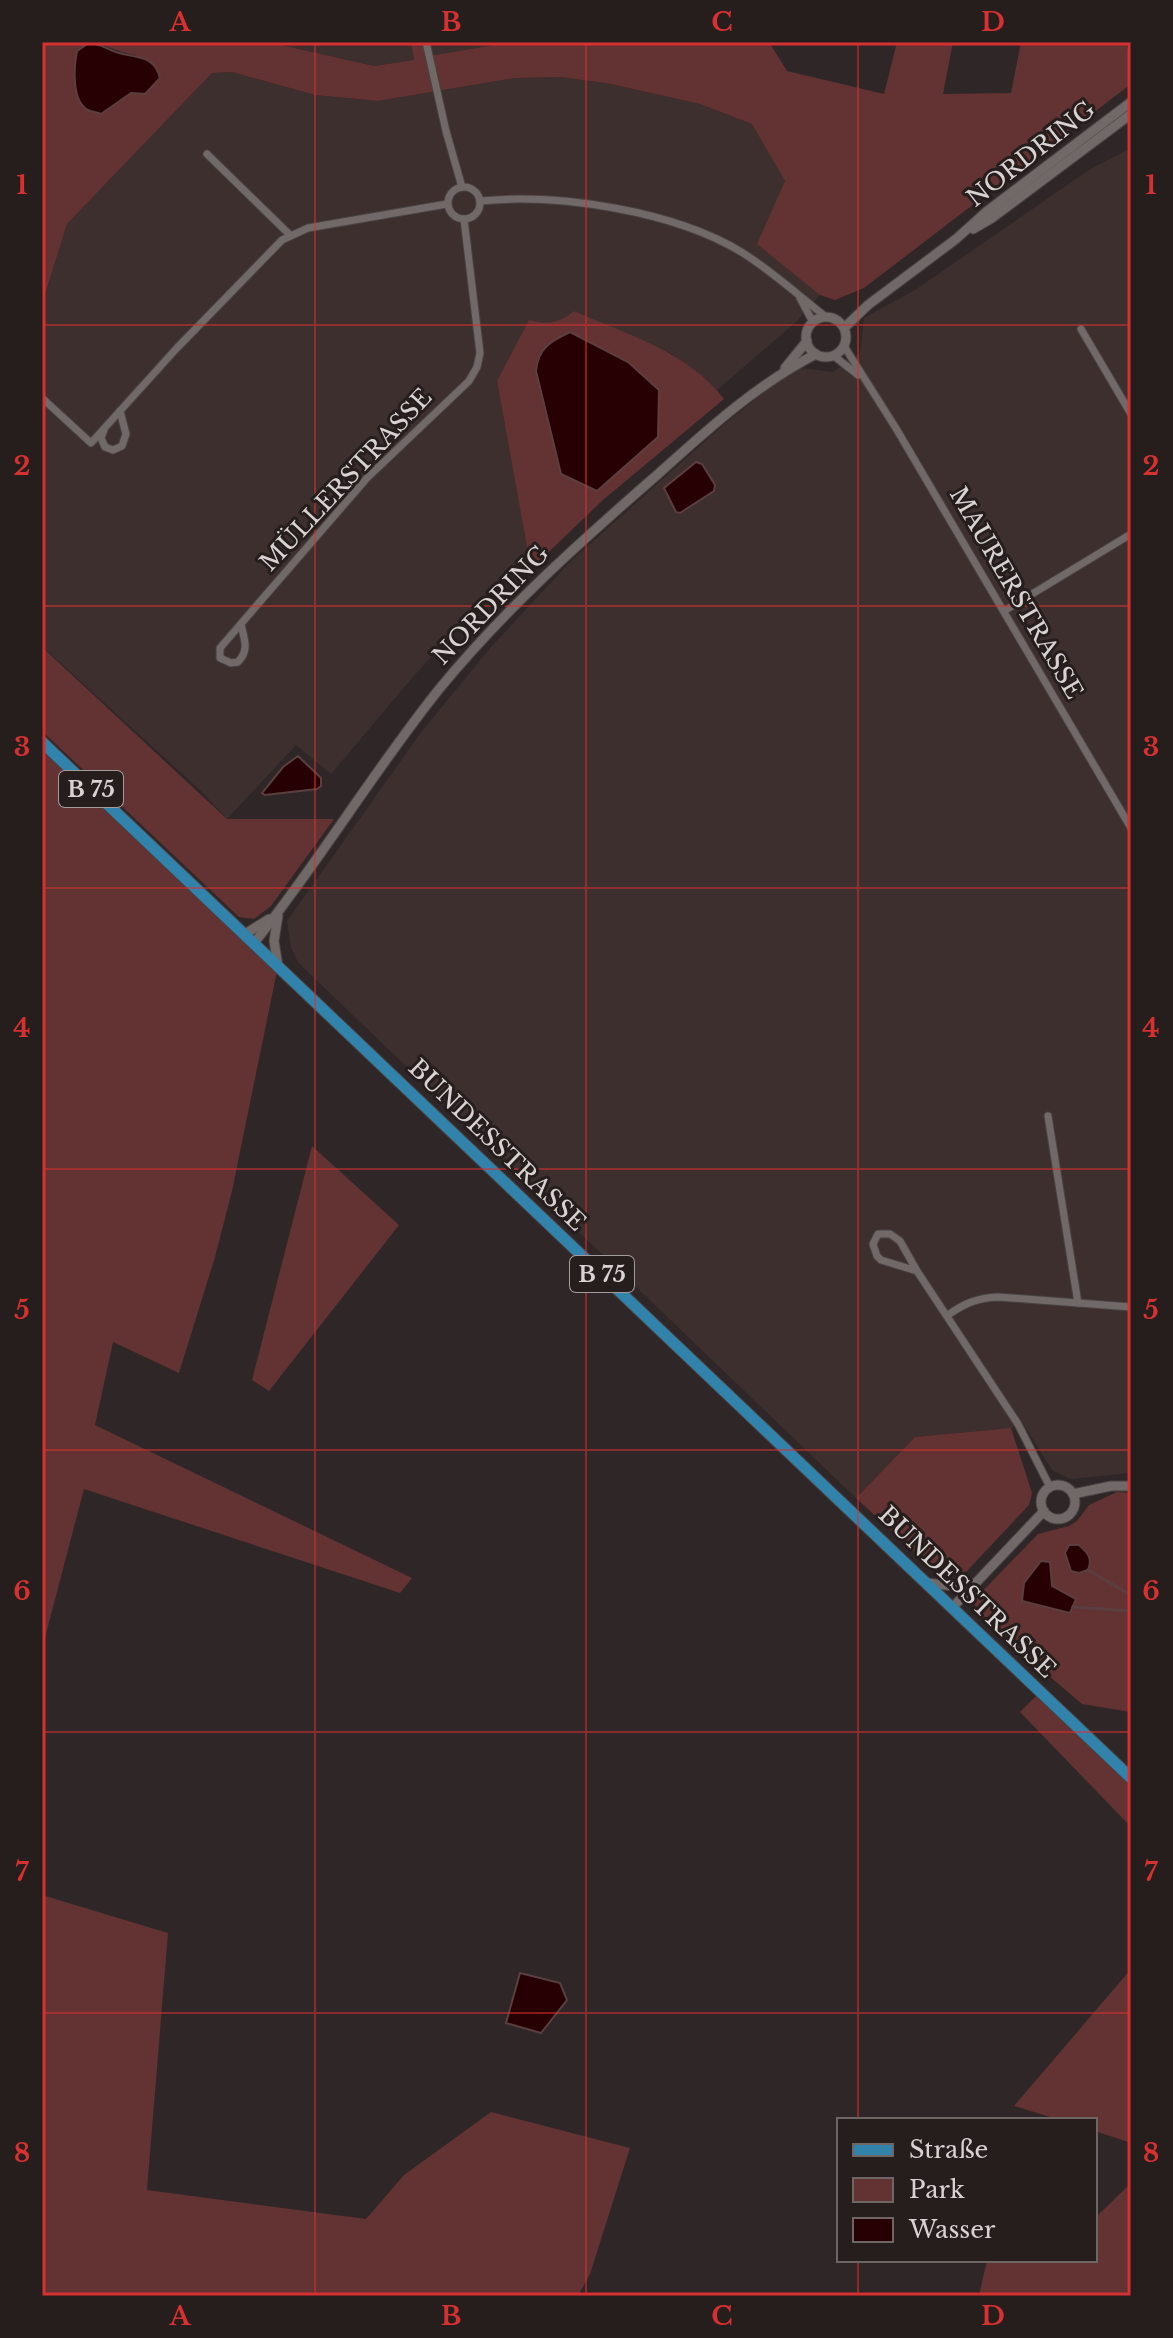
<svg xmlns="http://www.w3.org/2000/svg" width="1173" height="2338" font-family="'Libre Baskerville',serif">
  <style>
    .built { fill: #3d2f2e }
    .green { fill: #633232; fill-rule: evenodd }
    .water { fill: #260002; stroke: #5b3f40; stroke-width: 2 }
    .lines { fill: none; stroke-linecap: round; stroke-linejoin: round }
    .stream { stroke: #5b3f40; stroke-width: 3 }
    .minor-casing { stroke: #494342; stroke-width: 9 }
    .tertiary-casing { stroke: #494342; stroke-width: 11 }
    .primary-casing { stroke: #494342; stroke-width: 13 }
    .minor { stroke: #716868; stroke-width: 7 }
    .tertiary { stroke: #716868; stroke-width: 9 }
    .primary { stroke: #3283ab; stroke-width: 11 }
    .grid { fill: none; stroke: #d63130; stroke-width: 2; stroke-opacity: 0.55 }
    .labels { text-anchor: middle; stroke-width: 6; stroke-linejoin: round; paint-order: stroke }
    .shield { fill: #251e1d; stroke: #a29d9c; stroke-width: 2 }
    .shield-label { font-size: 22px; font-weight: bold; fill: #d8d3d2 }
    .street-label { font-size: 24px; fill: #d8d3d2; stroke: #251e1d }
    .neatline { fill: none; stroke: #d63130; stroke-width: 3 }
    .grid-label { font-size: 26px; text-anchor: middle; font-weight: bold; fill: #d63130 }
  </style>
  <rect width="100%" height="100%" fill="#2f2727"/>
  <g class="built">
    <path d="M268 42H411L414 60 374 66Z"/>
    <path d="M426 42H511L429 56Z"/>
    <path d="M232 72 315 95 378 101 515 78 562 77 611 84 700 104 752 124 786 181 808 283 820 295 796 322 717 390 672 354 574 311 561 321 544 324 497 381 528 551 412 678 331 774 296 745 227 819 201 791 42 646V304L67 224 212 73Z"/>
    <path d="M1127 150 1131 159V1473L1070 1479 1052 1470 1022 1422 1011 1428 915 1437 856 1498 310 974 298 962 291 948 287 921 422 731 492 646 571 561 721 427 779 380 801 368 833 372 860 353 864 318 915 290 1089 170Z"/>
  </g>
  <g class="green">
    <path d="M42 42H268L374 66 414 60 411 42H426L429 56 511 42H769L787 71 884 94 897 42H953L943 94 1011 93 1021 42H1125L1131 58V84L864 288 835 300 820 295 757 244 785 181 752 124 700 104 611 84 562 77 515 78 378 101 315 95 232 72 212 73 67 224 42 304ZM89 43C106 44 119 53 136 55L131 93 101 114C97 112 92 112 88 110 73 102 74 65 77 51Z"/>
    <path d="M574 311C626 334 689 352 724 399L603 500 531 569 497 381 529 320C548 325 559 323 574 311ZM571 332 628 362 658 437 596 491 561 474 536 371Z"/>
    <path d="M42 647 227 819H334L271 906 254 919 239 917 42 731Z"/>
    <path d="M42 742 278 966 232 1191 215 1257 179 1373 113 1342 95 1425 412 1578 400 1593 84 1489 42 1649Z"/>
    <path d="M312 1146 399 1225 269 1391 252 1380Z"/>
    <path d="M1011 1428 1032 1493 1029 1505 967 1571 956 1575 931 1567 856 1498 915 1437Z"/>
    <path d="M1117 1492 1131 1493V1712L1082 1704 980 1617 973 1601 1038 1534 1069 1526 1077 1521 1089 1505Z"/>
    <path d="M1040 1692 1131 1778V1827L1020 1712Z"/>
    <path d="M42 1895 168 1933 147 2190 366 2219 404 2175 491 2112 630 2148 590 2274 578 2296H42Z"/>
    <path d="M1131 1969V2143L1095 2131V2120H1060L1014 2106Z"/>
    <path d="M1131 2183V2296H979L987 2260H1095V2218Z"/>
  </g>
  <g class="water">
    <path d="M89 43C102 44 108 50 119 53 137 58 154 55 160 78L145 94 131 93 101 114C97 112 92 112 88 110 71 101 74 66 77 51Z"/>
    <path d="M570 332 628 362 659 390 658 437 597 491 561 474 536 371C538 348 551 341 570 332Z"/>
    <path d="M696 462 702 464 715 485 714 491 680 513 676 512 664 488Z"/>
    <path d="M298 756 321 778V786L317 789 265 795 262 793 283 767Z"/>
    <path d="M1069 1545H1079C1088 1553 1093 1558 1088 1570L1079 1573 1071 1571 1065 1553Z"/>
    <path d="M1041 1561 1050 1562 1052 1586 1076 1599 1070 1613 1022 1601 1024 1583Z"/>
    <path d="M520 1973 560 1983 567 2000 541 2033 506 2023Z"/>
  </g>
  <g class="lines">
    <g class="stream">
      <path d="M1088 1570 1131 1595"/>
      <path d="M1073 1607 1131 1611"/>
    </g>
    <g class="minor-casing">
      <g id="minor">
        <path d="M426 42 446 131 462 187"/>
        <path d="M207 154 290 235"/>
        <circle cx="464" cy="203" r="16"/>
        <path d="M480 201C559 193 675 211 743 253 773 272 798 295 826 317"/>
        <path d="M800 298 813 322"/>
        <path d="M1081 329 1131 414"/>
        <path d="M844 346 897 430 1131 828"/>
        <path d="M834 356 858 375"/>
        <path d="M42 398 91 443 176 349 282 240 308 228 447 204"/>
        <path d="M104 430 101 438 105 447 113 450 122 446 126 434 120 411"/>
        <path d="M1004 611 1131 534"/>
        <path d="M241 624C244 640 250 649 238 662L231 663 220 658V648L367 478 469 381 477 367 480 353 464 219"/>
        <path d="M1048 1116 1078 1303"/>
        <path d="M917 1271 881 1260 877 1256 873 1244 878 1234H890L900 1241 917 1271 1018 1424 1050 1487"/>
        <path d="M948 1315C965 1303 977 1298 998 1297L1131 1307"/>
      </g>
    </g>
    <g class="tertiary-casing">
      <g id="tertiary">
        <path d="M973 229 992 218 1131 114"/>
        <circle cx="826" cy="337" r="20"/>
        <path d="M844 328 868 305 956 239 986 212 1131 102"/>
        <path d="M785 368 807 341"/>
        <path d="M245 934 269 919"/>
        <path d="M254 943C320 861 374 770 440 688 505 609 580 542 657 475 707 430 756 385 816 354"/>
        <path d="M278 966 274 941 278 916"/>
        <circle cx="1058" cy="1502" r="17"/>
        <path d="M1073 1494 1111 1486H1131"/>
        <path d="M928 1583 953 1586 976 1583"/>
        <path d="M952 1608 1044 1511"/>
      </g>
    </g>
    <g class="primary-casing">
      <path id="primary" d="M42 742 1131 1778"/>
    </g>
    <use href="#minor" class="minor"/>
    <use href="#tertiary" class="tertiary"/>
    <use href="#primary" class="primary"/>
  </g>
  <path class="grid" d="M315 42V2296M586 42V2296M858 42V2120M42 325H1131M42 606H1131M42 888H1131M42 1169H1131M42 1450H1131M42 1732H1131M42 2013H1131M858 2260V2296"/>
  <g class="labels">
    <g class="shield">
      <rect x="59" y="771" width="64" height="36" rx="6"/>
      <rect x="570" y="1256" width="64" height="36" rx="6"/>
    </g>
    <g class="shield-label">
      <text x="91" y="797">B 75</text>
      <text x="602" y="1282">B 75</text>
    </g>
    <g class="street-label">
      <text transform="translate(1031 154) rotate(-38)" y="8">NORDRING</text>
      <text transform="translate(346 480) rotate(-47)" y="8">MÜLLERSTRASSE</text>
      <text transform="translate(1016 593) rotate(60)" y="8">MAURERSTRASSE</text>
      <text transform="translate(491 605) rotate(-46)" y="8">NORDRING</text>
      <text transform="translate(497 1145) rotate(44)" y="8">BUNDESSTRASSE</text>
      <text transform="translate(967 1592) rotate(44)" y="8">BUNDESSTRASSE</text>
    </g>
  </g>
  <rect width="1173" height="2338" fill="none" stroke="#251e1d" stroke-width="88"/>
  <rect x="837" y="2118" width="260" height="144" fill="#251e1d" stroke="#6d6665" stroke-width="2"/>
  <rect x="853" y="2144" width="40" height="12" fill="#3283ab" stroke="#6d6665" stroke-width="2"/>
  <text x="909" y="2158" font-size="24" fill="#d8d3d2">Straße</text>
  <rect x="853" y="2178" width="40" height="24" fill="#633232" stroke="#6d6665" stroke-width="2"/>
  <text x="909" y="2198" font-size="24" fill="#d8d3d2">Park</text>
  <rect x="853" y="2218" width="40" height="24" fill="#260002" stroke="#6d6665" stroke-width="2"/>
  <text x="909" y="2238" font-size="24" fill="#d8d3d2">Wasser</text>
  <rect x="44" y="44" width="1085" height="2250" class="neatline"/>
  <g class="grid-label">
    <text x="180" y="31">A</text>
    <text x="451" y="31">B</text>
    <text x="722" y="31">C</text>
    <text x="993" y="31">D</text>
    <text x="22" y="194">1</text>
    <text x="1151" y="194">1</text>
    <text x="22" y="475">2</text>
    <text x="1151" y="475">2</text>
    <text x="22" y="756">3</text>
    <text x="1151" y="756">3</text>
    <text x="22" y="1037">4</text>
    <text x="1151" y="1037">4</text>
    <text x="22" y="1319">5</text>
    <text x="1151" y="1319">5</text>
    <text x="22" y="1600">6</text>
    <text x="1151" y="1600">6</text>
    <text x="22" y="1881">7</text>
    <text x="1151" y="1881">7</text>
    <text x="22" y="2162">8</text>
    <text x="1151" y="2162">8</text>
    <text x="180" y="2325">A</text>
    <text x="451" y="2325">B</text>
    <text x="722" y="2325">C</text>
    <text x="993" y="2325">D</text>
  </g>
</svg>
